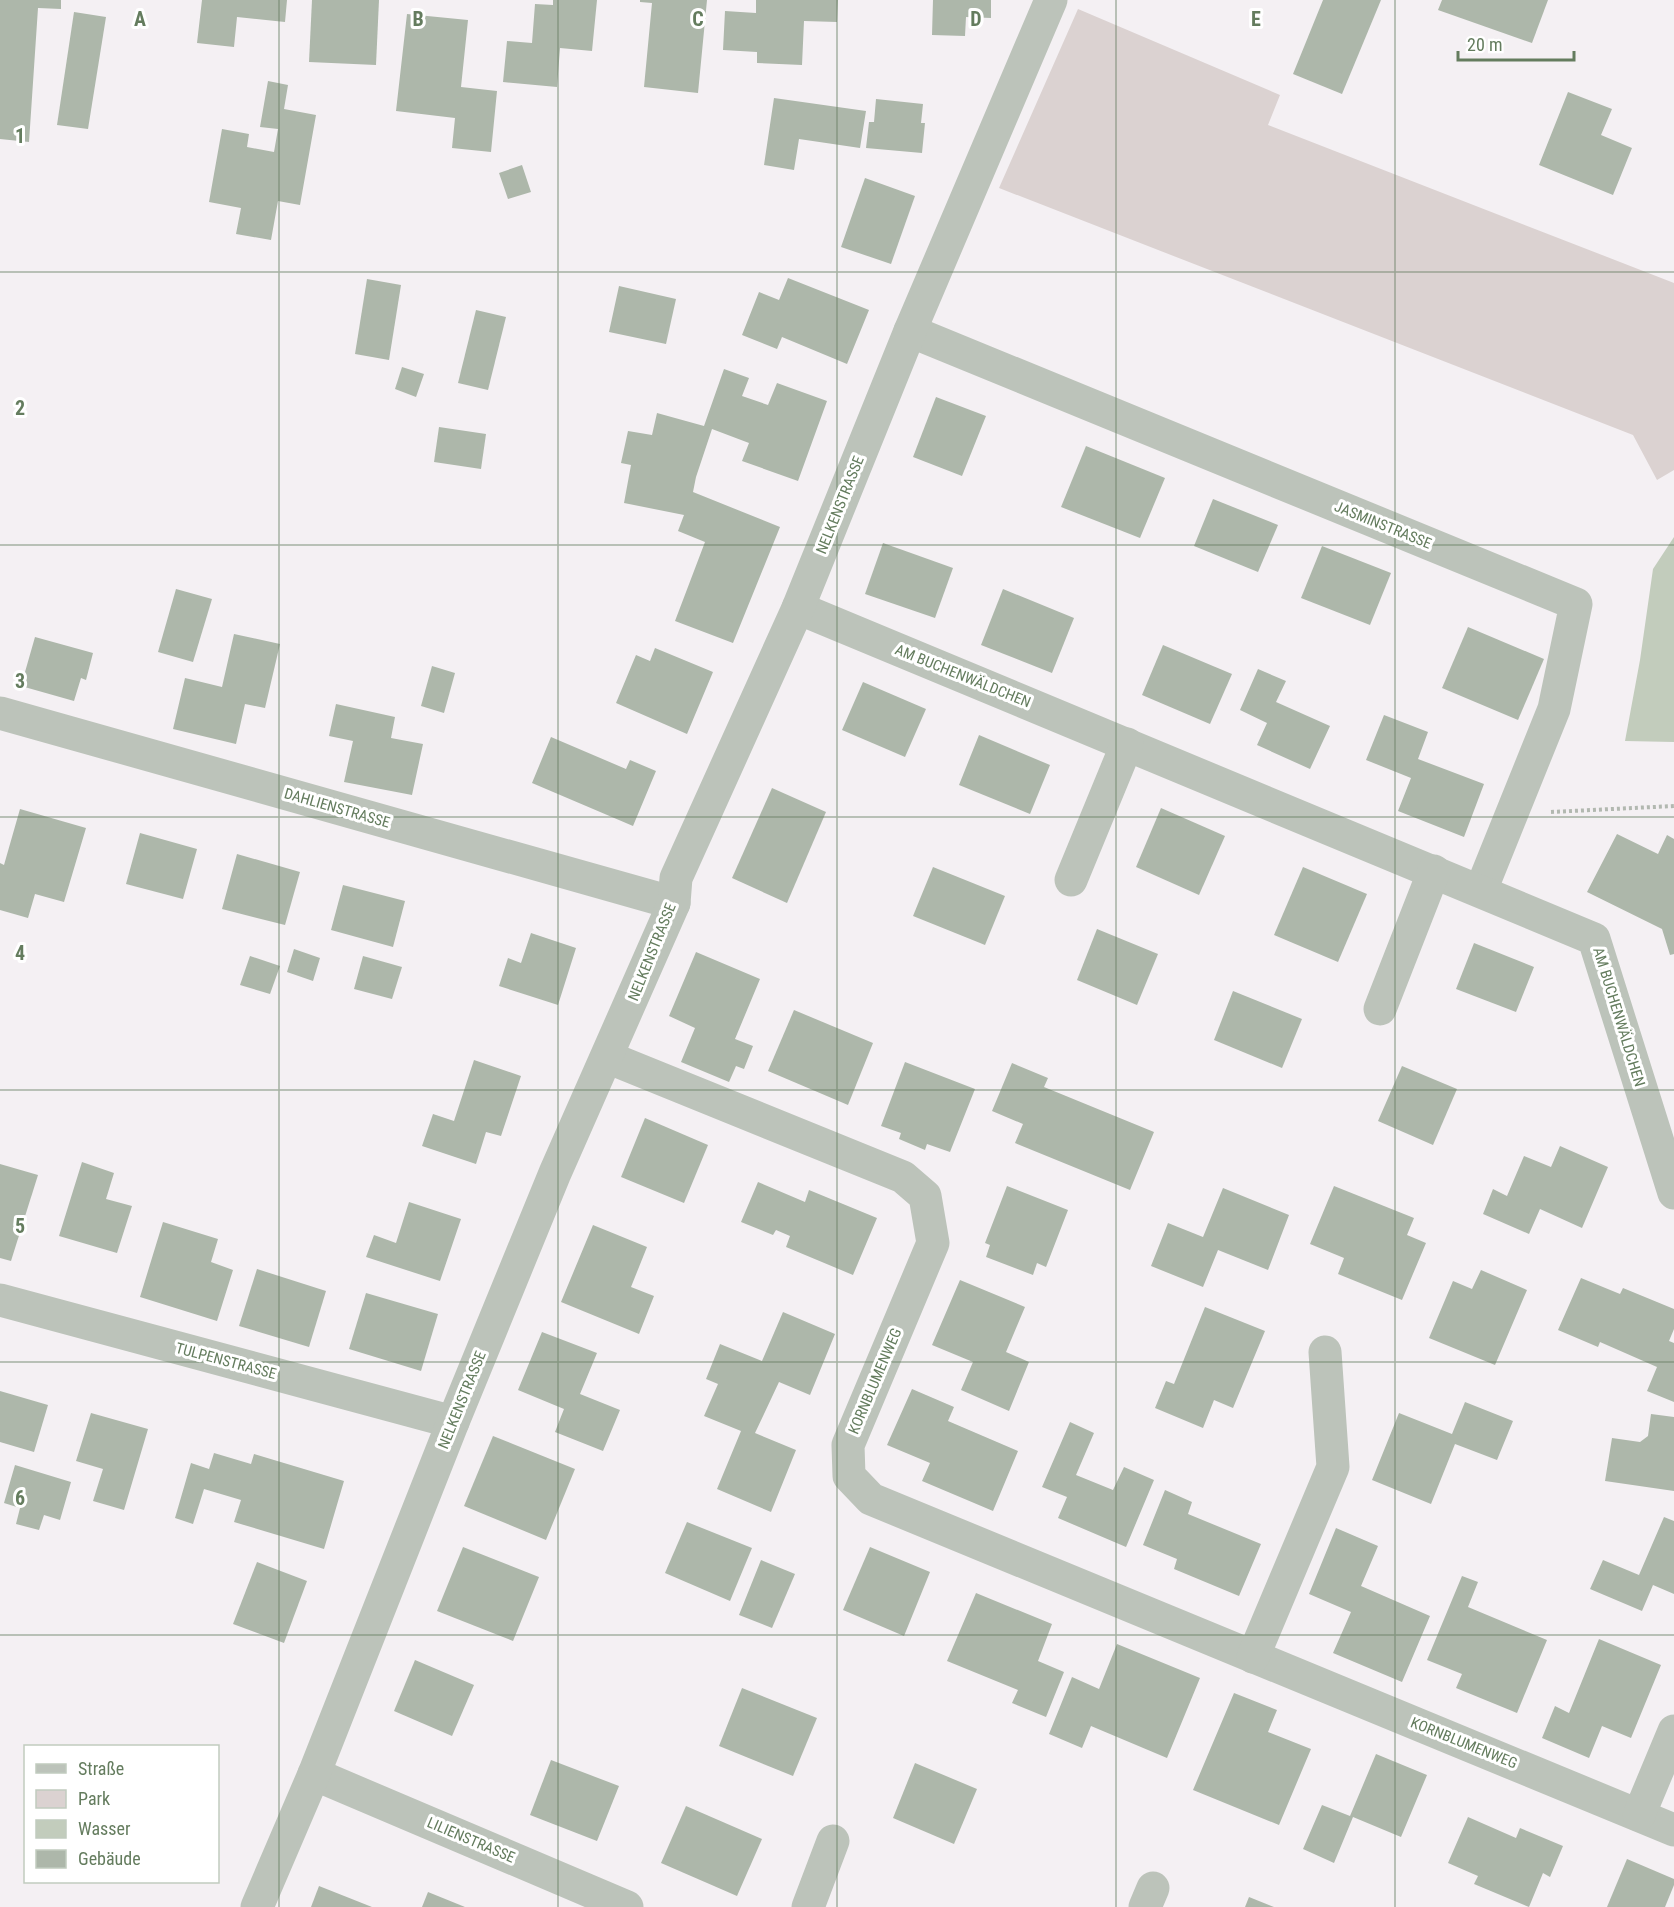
<svg xmlns="http://www.w3.org/2000/svg" width="1674" height="1907" font-family="'Roboto Condensed',sans-serif">
  <style>
    .green { fill: #dbd2d1 }
    .water { fill: #c2ccbc }
    .building { fill: #adb7aa }
    .lines { fill: none; stroke-linecap: round; stroke-linejoin: round }
    .path { stroke: #b2b8b0; stroke-width: 4; stroke-dasharray: 3 3; stroke-linecap: butt }
    .street { stroke: #bcc3ba; stroke-width: 33 }
    .grid { fill: none; stroke: #647c5e; stroke-width: 1.5; stroke-opacity: 0.55 }
    .labels { text-anchor: middle; stroke-width: 6; stroke-linejoin: round; paint-order: stroke }
    .street-label { font-size: 15px; fill: #647c5e; stroke: #fff }
    .grid-label { font-size: 20px; text-anchor: middle; font-weight: bold; fill: #647c5e; stroke: #fff; stroke-width: 6; stroke-linejoin: round; paint-order: stroke }
  </style>
  <rect width="100%" height="100%" fill="#f4f0f3"/>
  <path class="green" d="M1078 9 1280 95 1268 125 1674 283V470L1657 480 1633 435 999 188Z"/>
  <path class="water" d="M1674 537V742L1625 741 1640 660 1653 569Z"/>
  <g class="building">
    <path d="M0 0H61V9L38 8 29 142 0 139Z"/>
    <path d="M202 0H287L285 22 237 17 234 47 197 43Z"/>
    <path d="M312 0H379L376 65 309 62Z"/>
    <path d="M553 0H597L592 51 560 48 557 87 503 82 507 41 532 43 535 4 553 5Z"/>
    <path d="M640 0H707L698 93 644 87 652 3 640 2Z"/>
    <path d="M756 0H838L837 22 804 21 802 65 757 63V52L723 50 725 11 756 13Z"/>
    <path d="M933 0H991V18L966 17 965 36 932 35Z"/>
    <path d="M1323 0H1381L1342 94 1293 74Z"/>
    <path d="M1442 0H1548L1532 43 1438 10Z"/>
    <path d="M74 12 106 17 88 129 57 125Z"/>
    <path d="M407 14 468 20 461 87 497 91 491 152 452 148 455 118 396 111Z"/>
    <path d="M268 81 288 85 284 109 316 115 300 205 278 201 271 240 236 234 241 208 209 202 222 129 249 134 247 147 274 152 278 129 260 127Z"/>
    <path d="M1568 92 1612 109 1601 135 1632 148 1613 195 1539 165Z"/>
    <path d="M774 98 866 111 860 148 799 139 794 170 764 165Z"/>
    <path d="M876 99 923 104 921 123H925L922 153 866 148 869 122H874Z"/>
    <path d="M522 165 531 192 508 199 499 173Z"/>
    <path d="M865 178 915 196 891 264 841 247Z"/>
    <path d="M788 278 869 310 847 364 782 337 777 349 742 335 759 292 779 300Z"/>
    <path d="M367 279 401 285 389 360 355 354Z"/>
    <path d="M619 286 676 299 666 344 609 332Z"/>
    <path d="M476 310 506 317 488 390 458 383Z"/>
    <path d="M402 367 424 374 416 397 395 389Z"/>
    <path d="M724 369 749 378 742 396 768 405 777 383 827 401 798 481 742 461 749 443 712 429 696 477 693 492 780 527 733 643 675 621 705 542 678 531 684 515 624 503 631 465 621 463 628 431 652 435 657 413 704 426Z"/>
    <path d="M936 397 986 416 962 476 913 457Z"/>
    <path d="M439 427 486 434 481 469 434 462Z"/>
    <path d="M1086 446 1165 478 1140 538 1061 507Z"/>
    <path d="M1213 499 1278 525 1258 572 1194 546Z"/>
    <path d="M883 543 953 568 935 618 865 594Z"/>
    <path d="M1322 546 1391 573 1370 625 1301 598Z"/>
    <path d="M176 589 212 599 193 662 158 652Z"/>
    <path d="M1003 589 1074 618 1052 673 981 645Z"/>
    <path d="M1468 627 1544 659 1518 720 1442 688Z"/>
    <path d="M234 634 280 644 265 708 245 704 236 744 173 729 185 678 222 687Z"/>
    <path d="M35 637 93 653 86 680 81 678 74 701 21 686Z"/>
    <path d="M1163 645 1232 674 1210 724 1142 695Z"/>
    <path d="M655 648 713 672 687 734 616 703 636 655 650 661Z"/>
    <path d="M432 666 455 673 444 713 421 706Z"/>
    <path d="M1258 669 1286 681 1276 702 1330 726 1310 769 1257 745 1267 723 1240 710Z"/>
    <path d="M863 682 926 709 905 757 842 730Z"/>
    <path d="M336 704 395 717 391 738 423 744 412 795 344 782 353 741 329 736Z"/>
    <path d="M1384 715 1428 732 1418 759 1484 784 1464 837 1398 811 1411 778 1366 760Z"/>
    <path d="M979 735 1050 765 1030 814 959 785Z"/>
    <path d="M551 737 626 769 630 760 656 771 633 826 532 783Z"/>
    <path d="M772 788 826 812 787 903 732 878Z"/>
    <path d="M1161 808 1225 836 1199 895 1136 867Z"/>
    <path d="M20 809 86 828 64 902 35 894 28 918 0 910V863L4 865Z"/>
    <path d="M140 833 197 849 183 899 126 884Z"/>
    <path d="M1617 834 1658 854 1667 835 1674 839V954L1670 955 1662 929 1587 892Z"/>
    <path d="M237 854 300 872 285 925 222 909Z"/>
    <path d="M933 867 1005 896 985 945 913 916Z"/>
    <path d="M1303 867 1367 894 1338 962 1274 935Z"/>
    <path d="M343 885 405 901 393 947 331 930Z"/>
    <path d="M1097 929 1158 954 1137 1005 1077 980Z"/>
    <path d="M531 933 576 948 558 1005 499 986 508 958 521 963Z"/>
    <path d="M1474 943 1534 967 1516 1012 1456 989Z"/>
    <path d="M294 949 320 958 313 981 287 972Z"/>
    <path d="M696 952 760 979 735 1039 753 1046 744 1069 736 1066 729 1082 681 1062 695 1028 669 1016Z"/>
    <path d="M250 956 280 966 270 994 240 985Z"/>
    <path d="M363 956 402 967 392 999 354 989Z"/>
    <path d="M1233 991 1302 1019 1282 1068 1214 1040Z"/>
    <path d="M794 1010 873 1043 848 1105 768 1071Z"/>
    <path d="M474 1060 521 1076 501 1136 486 1132 476 1164 422 1146 433 1114 454 1121Z"/>
    <path d="M905 1062 975 1089 950 1152 927 1144 925 1150 899 1139 901 1133 881 1126Z"/>
    <path d="M1012 1063 1048 1078 1044 1087 1154 1132 1130 1190 1015 1143 1023 1124 992 1111Z"/>
    <path d="M1402 1066 1457 1089 1433 1145 1378 1121Z"/>
    <path d="M645 1118 708 1145 684 1203 621 1177Z"/>
    <path d="M1560 1146 1608 1167 1582 1228 1540 1209 1529 1234 1483 1214 1493 1189 1507 1196 1524 1156 1551 1167Z"/>
    <path d="M82 1162 114 1173 106 1199 132 1206 117 1253 59 1236Z"/>
    <path d="M0 1164 38 1175 11 1261 0 1258Z"/>
    <path d="M758 1182 805 1202 809 1190 877 1218 853 1275 786 1247 790 1236 776 1230 773 1235 741 1222Z"/>
    <path d="M1007 1186 1068 1210 1046 1267 1037 1263 1033 1275 986 1257 990 1245 985 1243Z"/>
    <path d="M1334 1186 1414 1218 1407 1235 1426 1243 1402 1300 1338 1274 1344 1258 1310 1244Z"/>
    <path d="M1223 1188 1289 1215 1268 1270 1218 1250 1203 1287 1151 1266 1168 1223 1203 1237Z"/>
    <path d="M409 1202 461 1219 440 1281 366 1257 374 1235 396 1243Z"/>
    <path d="M163 1222 218 1239 211 1262 233 1270 217 1321 140 1297Z"/>
    <path d="M593 1225 647 1247 631 1287 654 1296 639 1334 561 1302Z"/>
    <path d="M257 1269 326 1291 309 1347 239 1326Z"/>
    <path d="M1481 1270 1527 1290 1495 1365 1429 1338 1453 1281 1472 1289Z"/>
    <path d="M1581 1278 1620 1294 1623 1288 1674 1309V1329L1669 1341 1674 1343V1402L1647 1391 1657 1367 1600 1342 1598 1347 1558 1330Z"/>
    <path d="M960 1280 1025 1307 1006 1352 1029 1362 1009 1411 961 1390 973 1362 932 1345Z"/>
    <path d="M366 1293 438 1314 421 1371 349 1349Z"/>
    <path d="M1205 1307 1265 1331 1233 1408 1214 1400 1203 1428 1155 1408 1166 1381 1174 1384Z"/>
    <path d="M783 1312 835 1334 810 1395 779 1382 755 1433 796 1450 771 1512 717 1489 741 1431 704 1416 718 1384 706 1379 720 1344 762 1361Z"/>
    <path d="M542 1332 597 1353 580 1394 620 1410 603 1451 555 1432 564 1409 518 1390Z"/>
    <path d="M912 1389 954 1407 948 1421 1018 1451 993 1511 922 1481 930 1463 887 1445Z"/>
    <path d="M0 1391 48 1405 34 1452 0 1442Z"/>
    <path d="M1465 1402 1513 1421 1497 1460 1455 1444 1431 1504 1372 1480 1399 1413 1452 1434Z"/>
    <path d="M91 1413 148 1429 124 1510 93 1501 103 1469 76 1461Z"/>
    <path d="M1651 1414 1674 1417V1491L1605 1481 1612 1438 1640 1442 1648 1436Z"/>
    <path d="M1070 1422 1094 1433 1076 1475 1113 1490 1124 1467 1154 1480 1126 1547 1058 1518 1067 1497 1042 1487Z"/>
    <path d="M493 1436 575 1469 546 1540 464 1506Z"/>
    <path d="M214 1453 251 1464 254 1454 344 1481 324 1549 234 1522 241 1500 204 1489 193 1524 175 1518 191 1463 209 1469Z"/>
    <path d="M15 1465 71 1482 60 1520 44 1515 39 1530 16 1524 20 1508 4 1503Z"/>
    <path d="M1165 1490 1192 1502 1188 1514 1261 1544 1239 1596 1174 1569 1177 1559 1143 1545Z"/>
    <path d="M1664 1517 1674 1521V1594L1653 1585 1642 1611 1590 1589 1603 1560 1639 1575Z"/>
    <path d="M687 1522 752 1548 730 1601 665 1573Z"/>
    <path d="M1336 1528 1378 1546 1361 1586 1430 1616 1402 1682 1333 1653 1351 1612 1309 1594Z"/>
    <path d="M463 1547 539 1577 513 1641 437 1611Z"/>
    <path d="M870 1547 930 1572 904 1636 843 1610Z"/>
    <path d="M761 1560 795 1574 772 1628 739 1615Z"/>
    <path d="M257 1562 307 1581 284 1643 233 1624Z"/>
    <path d="M1462 1576 1478 1582 1468 1607 1547 1640 1517 1713 1456 1688 1462 1674 1427 1660Z"/>
    <path d="M976 1593 1052 1624 1038 1661 1064 1672 1046 1717 1012 1703 1018 1690 947 1661Z"/>
    <path d="M1599 1639 1661 1665 1631 1738 1602 1726 1589 1758 1542 1738 1555 1706 1569 1713Z"/>
    <path d="M1117 1644 1200 1678 1167 1758 1091 1726 1082 1748 1049 1734 1072 1677 1099 1689Z"/>
    <path d="M415 1660 474 1685 452 1736 394 1711Z"/>
    <path d="M742 1688 817 1718 793 1776 719 1746Z"/>
    <path d="M1234 1693 1277 1710 1268 1732 1311 1749 1279 1825 1193 1790Z"/>
    <path d="M1376 1754 1427 1775 1401 1837 1353 1817 1334 1863 1303 1849 1322 1805 1350 1816Z"/>
    <path d="M551 1760 619 1786 597 1841 530 1815Z"/>
    <path d="M915 1763 977 1789 954 1844 893 1818Z"/>
    <path d="M686 1806 762 1839 737 1896 661 1863Z"/>
    <path d="M1468 1817 1516 1838 1520 1828 1563 1846 1550 1877 1543 1873 1529 1907 1474 1884 1478 1876 1448 1863Z"/>
    <path d="M1627 1859 1674 1879V1885L1665 1907H1607Z"/>
    <path d="M319 1886 372 1907H311Z"/>
    <path d="M428 1892 465 1907H422Z"/>
    <path d="M1249 1897 1274 1907H1245Z"/>
  </g>
  <g class="lines">
    <path class="path" d="M1551 812 1674 806"/>
    <g class="street">
      <path d="M910 331 1576 604 1554 709 1481 890"/>
      <path d="M798 608 1594 939 1674 1193"/>
      <path d="M0 713 674 903"/>
      <path d="M1071 880 1127 744"/>
      <path d="M1380 1009 1434 871"/>
      <path d="M607 1057 903 1177 925 1196 933 1243 848 1445 849 1476 871 1499 1674 1830"/>
      <path d="M0 1300 453 1422"/>
      <path d="M1253 1657 1333 1467 1325 1352"/>
      <path d="M314 1774 627 1907"/>
      <path d="M1639 1815 1674 1731"/>
      <path d="M257 1907 314 1774 453 1422 555 1173 674 903 676 878 798 608 910 331 1051 0"/>
      <path d="M808 1907 833 1841"/>
      <path d="M1145 1907 1153 1888"/>
    </g>
  </g>
  <path class="grid" d="M279 0V1907M558 0V1907M837 0V1907M1116 0V1907M1395 0V1907M0 272H1674M0 545H1674M0 817H1674M0 1090H1674M0 1362H1674M0 1635H1674"/>
  <g class="labels">
    <g class="street-label">
      <text transform="translate(840 505) rotate(-68)" y="5">NELKENSTRASSE</text>
      <text transform="translate(1383 525) rotate(22)" y="5">JASMINSTRASSE</text>
      <text transform="translate(963 676) rotate(22)" y="5">AM BUCHENWÄLDCHEN</text>
      <text transform="translate(337 808) rotate(16)" y="5">DAHLIENSTRASSE</text>
      <text transform="translate(652 952) rotate(-68)" y="5">NELKENSTRASSE</text>
      <text transform="translate(1619 1017) rotate(73)" y="5">AM BUCHENWÄLDCHEN</text>
      <text transform="translate(226 1361) rotate(15)" y="5">TULPENSTRASSE</text>
      <text transform="translate(875 1381) rotate(-67)" y="5">KORNBLUMENWEG</text>
      <text transform="translate(462 1400) rotate(-68)" y="5">NELKENSTRASSE</text>
      <text transform="translate(1464 1743) rotate(22)" y="5">KORNBLUMENWEG</text>
      <text transform="translate(471 1840) rotate(23)" y="5">LILIENSTRASSE</text>
    </g>
  </g>
  <g class="grid-label">
    <text x="140" y="26">A</text>
    <text x="418" y="26">B</text>
    <text x="698" y="26">C</text>
    <text x="976" y="26">D</text>
    <text x="1256" y="26">E</text>
    <text x="20" y="143">1</text>
    <text x="20" y="415">2</text>
    <text x="20" y="688">3</text>
    <text x="20" y="960">4</text>
    <text x="20" y="1233">5</text>
    <text x="20" y="1505">6</text>
  </g>
  <rect x="24" y="1745" width="195" height="138" fill="#ffffff" stroke="#c1cbbf" stroke-width="1.5"/>
  <rect x="36" y="1764" width="30" height="9" fill="#bcc3ba" stroke="#c1cbbf" stroke-width="1.5"/>
  <text x="78" y="1775" font-size="18" fill="#647c5e">Straße</text>
  <rect x="36" y="1790" width="30" height="18" fill="#dbd2d1" stroke="#c1cbbf" stroke-width="1.5"/>
  <text x="78" y="1805" font-size="18" fill="#647c5e">Park</text>
  <rect x="36" y="1820" width="30" height="18" fill="#c2ccbc" stroke="#c1cbbf" stroke-width="1.5"/>
  <text x="78" y="1835" font-size="18" fill="#647c5e">Wasser</text>
  <rect x="36" y="1850" width="30" height="18" fill="#adb7aa" stroke="#c1cbbf" stroke-width="1.5"/>
  <text x="78" y="1865" font-size="18" fill="#647c5e">Gebäude</text>
  <path d="M1458 51v9h116v-9" fill="none" stroke="#647c5e" stroke-width="3"/>
  <text x="1467" y="51" font-size="18" fill="#647c5e" stroke="#ffffff" stroke-width="4.5" paint-order="stroke">20 m</text>
</svg>
